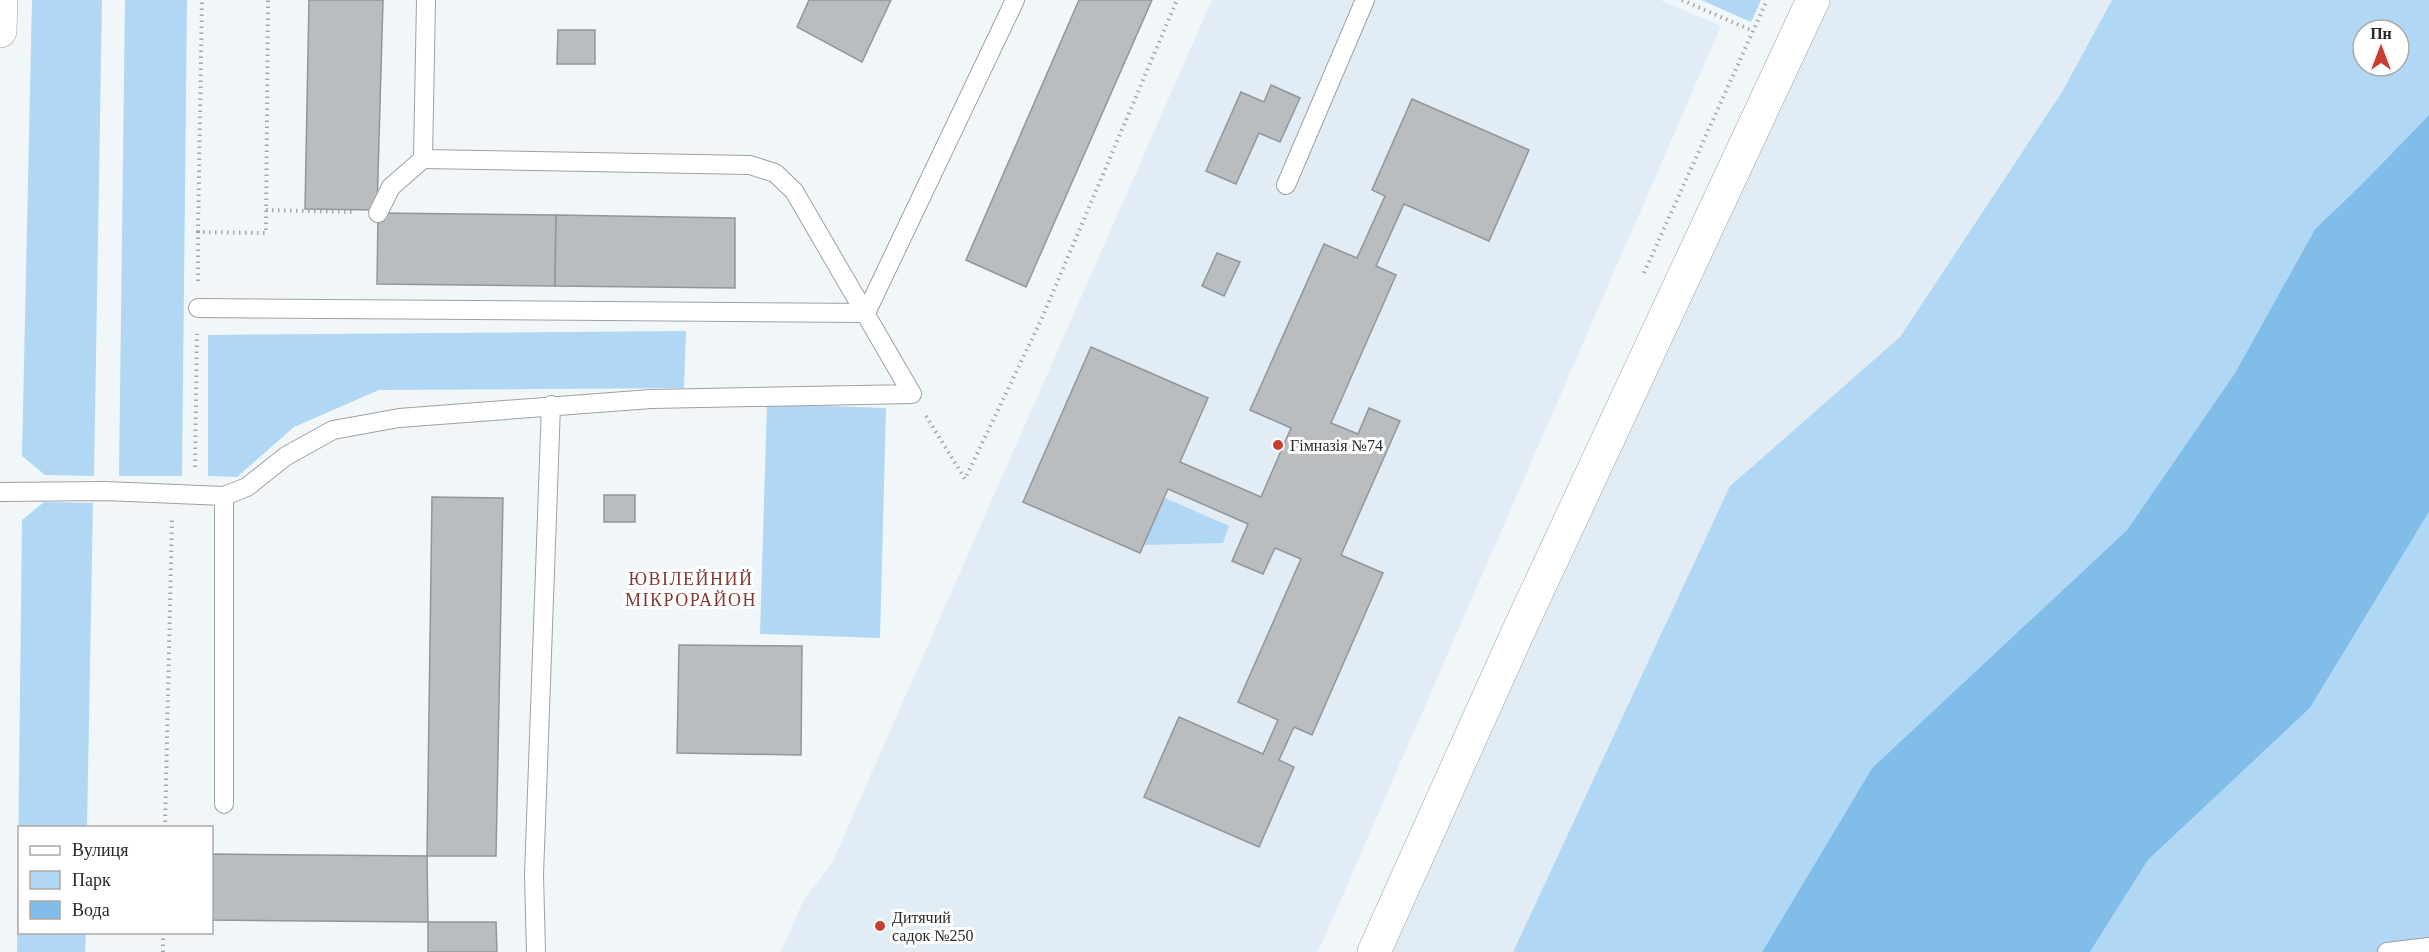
<svg xmlns="http://www.w3.org/2000/svg" width="2429" height="952" font-family="'Times New Roman',serif">
  <style>
    .built { fill: #e1ecf4 }
    .green { fill: #b0d7f4; fill-rule: evenodd }
    .water { fill: #80bde9 }
    .building { fill: #b9bdc0; stroke: #929699; stroke-width: 1.5 }
    .lines { fill: none; stroke-linecap: round; stroke-linejoin: round }
    .service-casing { stroke: #9ea1a4; stroke-width: 20 }
    .minor-casing { stroke: #9ea1a4; stroke-width: 34 }
    .primary-casing { stroke: #9ea1a4; stroke-width: 34 }
    .path { stroke: #a5a8ab; stroke-width: 4; stroke-dasharray: 1.5 4.5; stroke-linecap: butt }
    .service { stroke: #fff; stroke-width: 18 }
    .minor { stroke: #fff; stroke-width: 33 }
    .primary { stroke: #fff; stroke-width: 33 }
    .poi-dot { fill: #ca3d33; stroke: #fff; stroke-width: 2 }
    .labels { text-anchor: middle; stroke-width: 6; stroke-linejoin: round; paint-order: stroke }
    .poi-label { font-size: 16px; fill: #28292a; stroke: #fff; text-anchor: start }
    .neighbourhood-label { font-size: 18px; letter-spacing: 1.5px; fill: #823a33; stroke: #fff }
  </style>
  <rect width="100%" height="100%" fill="#f1f6f9"/>
  <g class="built">
    <path d="M1212 0H1660L1721 26 1318 952H781L804 899 832 863Z"/>
    <path d="M1813 0H2112L2062 92 1900 337 1730 486 1513 952H1374Z"/>
  </g>
  <g class="green">
    <path d="M32 0H102L94 476 45 475 22 456Z"/>
    <path d="M125 0H187L182 476H119Z"/>
    <path d="M1701 0H1761L1751 22Z"/>
    <path d="M2112 0H2429V115L2360 186 2315 229 2235 373 2127 530 1872 768 1762 952H1513L1730 486 1900 337 2062 92ZM2363 30H2399V66H2363Z"/>
    <path d="M686 331 684 388 379 390 294 427 237 477 208 476V335Z"/>
    <path d="M767 404 886 408 880 638 760 634Z"/>
    <path d="M1165 498 1229 526 1223 543 1144 545Z"/>
    <path d="M44 502 93 503 87 827 20 828V932L86 933 85 952H17L22 520Z"/>
    <path d="M2429 512V952H2090L2148 860 2310 708Z"/>
  </g>
  <path class="water" d="M2429 115V512L2310 708 2148 860 2090 952H1762L1872 768 2127 530 2235 373 2315 229 2360 186Z"/>
  <g class="building">
    <path d="M309 0H383L377 210 305 209Z"/>
    <path d="M809 0H891L862 62 797 27Z"/>
    <path d="M1079 0H1152L1026 287 966 260Z"/>
    <path d="M558 30H595V64H557Z"/>
    <path d="M1271 85 1300 98 1280 142 1259 133 1236 184 1206 171 1241 92 1264 102Z"/>
    <path d="M1412 99 1529 150 1489 241 1404 204 1376 266 1396 275 1331 423 1358 434 1369 408 1400 421 1341 555 1383 573 1312 735 1294 727 1279 760 1294 767 1259 847 1144 797 1179 717 1263 754 1278 720 1238 702 1301 559 1275 548 1263 574 1232 561 1248 524 1168 489 1140 553 1023 502 1091 347 1208 398 1180 462 1261 497 1291 428 1250 410 1324 244 1357 258 1385 196 1372 190Z"/>
    <path d="M378 213 556 215 555 286 377 284Z"/>
    <path d="M556 215 735 218V288L555 286Z"/>
    <path d="M1217 253 1240 262 1224 296 1202 286Z"/>
    <rect x="604" y="495" width="31" height="27"/>
    <path d="M432 497 503 498 496 856H427Z"/>
    <path d="M679 645 802 646 801 755 677 753Z"/>
    <path d="M212 854 427 856 428 922 212 920Z"/>
    <path d="M428 922H496L497 952H428Z"/>
  </g>
  <g class="lines">
    <g class="service-casing">
      <g id="service">
        <path d="M1286 185 1365 0"/>
        <path d="M378 213 391 187 423 159"/>
        <path d="M198 308 866 313"/>
        <path d="M866 313 1015 0"/>
        <path d="M0 492 105 491 224 496 247 487 286 456 333 430 399 418 651 399 912 394 794 191 775 173 750 165 423 159 426 0"/>
        <path d="M224 496V804"/>
        <path d="M536 952 534 875 551 405"/>
        <path d="M2387 952 2429 947"/>
      </g>
    </g>
    <g class="minor-casing">
      <path id="minor" d="M1374 952 1518 632 1813 0"/>
    </g>
    <g class="primary-casing">
      <path id="primary" d="M0 31 1 0"/>
    </g>
    <g class="path">
      <path d="M1682 0 1753 31"/>
      <path d="M266 210 353 212"/>
      <path d="M198 232 202 0"/>
      <path d="M1644 273 1767 0"/>
      <path d="M198 281V232L266 233 268 0"/>
      <path d="M926 416 965 479 1042 318 1177 0"/>
      <path d="M195 467 197 334"/>
      <path d="M165 828 172 519"/>
      <path d="M163 952V932"/>
    </g>
    <use href="#service" class="service"/>
    <use href="#minor" class="minor"/>
    <use href="#primary" class="primary"/>
  </g>
  <g class="poi-dot">
    <circle cx="1278" cy="445" r="6"/>
    <circle cx="880" cy="926" r="6"/>
  </g>
  <g class="labels">
    <g class="poi-label">
      <text x="1290" y="451">Гімназія №74</text>
      <text x="892" y="923">Дитячий<tspan x="892" dy="18">садок №250</tspan></text>
    </g>
    <g class="neighbourhood-label">
      <text x="691" y="585">ЮВІЛЕЙНИЙ<tspan x="691" dy="21">МІКРОРАЙОН</tspan></text>
    </g>
  </g>
  <rect x="18" y="826" width="195" height="108" fill="#ffffff" stroke="#a9a9aa" stroke-width="1.5"/>
  <rect x="30" y="846" width="30" height="9" fill="#ffffff" stroke="#a9a9aa" stroke-width="1.5"/>
  <text x="72" y="856" font-size="18" fill="#28292a">Вулиця</text>
  <rect x="30" y="871" width="30" height="18" fill="#b0d7f4" stroke="#a9a9aa" stroke-width="1.5"/>
  <text x="72" y="886" font-size="18" fill="#28292a">Парк</text>
  <rect x="30" y="901" width="30" height="18" fill="#80bde9" stroke="#a9a9aa" stroke-width="1.5"/>
  <text x="72" y="916" font-size="18" fill="#28292a">Вода</text>
  <g transform="translate(2381 48)"><circle r="28" fill="#ffffff" stroke="#a9a9aa" stroke-width="1.5"/>
  <path d="M0-4.5L10 22L0 15L-10 22Z" fill="#ca3d33"/>
  <text y="-9" font-size="16" font-weight="bold" text-anchor="middle" fill="#28292a">Пн</text>
  </g>
</svg>
